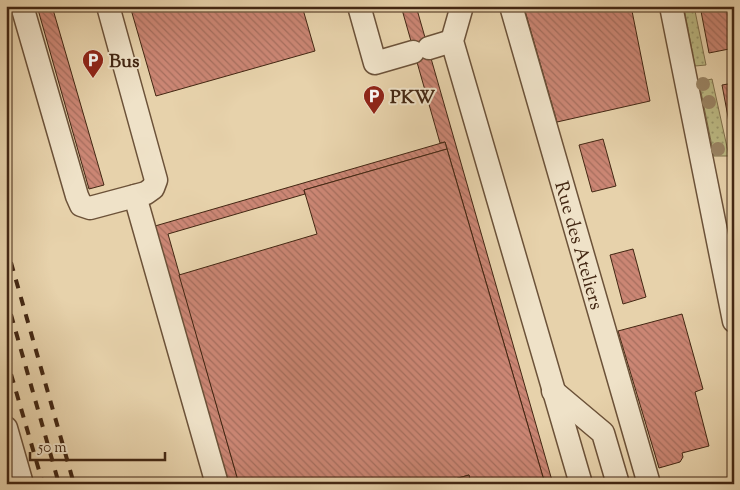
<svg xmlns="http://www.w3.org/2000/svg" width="740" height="490" font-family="'Sorts Mill Goudy',serif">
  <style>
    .grass { fill: url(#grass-dots); stroke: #80704c }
    .building { fill: url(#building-back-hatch); stroke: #432713 }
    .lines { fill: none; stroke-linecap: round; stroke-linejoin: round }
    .minor-casing { stroke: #6c5239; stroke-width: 25 }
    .minor { stroke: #efe2c8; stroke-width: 22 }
    .rail { stroke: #432713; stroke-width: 4; stroke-dasharray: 9 9; stroke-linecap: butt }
    .tree { fill: #9a8464 }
    .labels { text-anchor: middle; stroke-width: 4; stroke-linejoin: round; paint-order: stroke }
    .poi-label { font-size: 19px; font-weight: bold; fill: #432713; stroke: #efe2c8; text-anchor: start }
    .street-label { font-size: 19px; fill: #432713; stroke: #efe2c8 }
  </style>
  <defs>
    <pattern id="grass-dots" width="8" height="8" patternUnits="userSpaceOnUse" patternTransform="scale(1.25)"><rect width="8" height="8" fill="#bcba84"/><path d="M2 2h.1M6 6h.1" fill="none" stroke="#9a976b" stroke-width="1.8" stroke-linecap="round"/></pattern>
    <pattern id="building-back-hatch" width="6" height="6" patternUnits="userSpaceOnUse" patternTransform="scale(1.25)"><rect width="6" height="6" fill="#cb8674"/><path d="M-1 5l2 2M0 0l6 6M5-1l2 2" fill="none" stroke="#a66e5e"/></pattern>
  </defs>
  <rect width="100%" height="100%" fill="#e7d2ab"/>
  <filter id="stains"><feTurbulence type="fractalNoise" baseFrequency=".004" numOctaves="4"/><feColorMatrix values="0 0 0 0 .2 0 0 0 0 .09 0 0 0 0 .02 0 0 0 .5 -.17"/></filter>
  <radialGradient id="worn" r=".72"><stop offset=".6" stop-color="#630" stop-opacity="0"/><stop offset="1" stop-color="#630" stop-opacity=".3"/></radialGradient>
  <g class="grass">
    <path d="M694 6 706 65 695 66 684 8Z"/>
    <path d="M712 79 729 156H714L699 82Z"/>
  </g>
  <g class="building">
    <path d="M37 6H52L104 185 89 189Z"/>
    <path d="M130 6H302L315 51 156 96Z"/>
    <path d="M401 6H416L553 484H545L445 142 440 143Z"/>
    <path d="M538 6H631L650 101 557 122 525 11 538 9Z"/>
    <path d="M700 6H734V48L709 53Z"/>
    <path d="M734 83V137L732 138 722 85Z"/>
    <path d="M603 139 616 186 592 192 579 145Z"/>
    <path d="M445 142 447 149 304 190 305 194 168 234 239 484H229L155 226Z"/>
    <path d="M447 149 545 484H471L469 475 437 484H239L179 275 317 234 304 190Z"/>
    <path d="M633 249 646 297 623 304 610 255Z"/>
    <path d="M682 314 703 389 695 392 709 446 682 453 683 457 680 462 659 468 618 331Z"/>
    <path d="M469 475 471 484H437Z"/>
  </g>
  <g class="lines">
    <g class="minor-casing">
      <g id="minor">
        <path d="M22 6 77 196 81 205 90 208 146 193 153 188 156 180 108 6"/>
        <path d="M359 6 375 63 413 52"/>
        <path d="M462 6 452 41 581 484"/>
        <path d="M511 6 649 484"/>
        <path d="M671 6 734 321"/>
        <path d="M429 48 452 41"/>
        <path d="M135 196 217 484"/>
        <path d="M553 391 603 433 618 484"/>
        <path d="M6 428 22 484"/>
      </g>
    </g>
    <use href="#minor" class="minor"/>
    <g class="rail">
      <path d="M6 245 74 484"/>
      <path d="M6 297 59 484"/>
      <path d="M6 357 43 484"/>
    </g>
  </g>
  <g class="tree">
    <circle cx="703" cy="84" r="7"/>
    <circle cx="709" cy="102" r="7"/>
    <circle cx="718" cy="149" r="7"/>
  </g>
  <defs>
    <g id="parking-pin" transform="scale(1.125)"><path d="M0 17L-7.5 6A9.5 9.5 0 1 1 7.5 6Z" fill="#8f2418" stroke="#efe2c8"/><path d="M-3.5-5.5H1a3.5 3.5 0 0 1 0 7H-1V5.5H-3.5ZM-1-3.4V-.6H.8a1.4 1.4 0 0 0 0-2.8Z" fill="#fff"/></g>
  </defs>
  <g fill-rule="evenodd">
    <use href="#parking-pin" x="93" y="60"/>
    <use href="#parking-pin" x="374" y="96"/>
  </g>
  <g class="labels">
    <g class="poi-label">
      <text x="109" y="67">Bus</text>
      <text x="390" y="103">PKW</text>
    </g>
    <g class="street-label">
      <text transform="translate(580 245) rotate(74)" y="7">Rue des Ateliers</text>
    </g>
  </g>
  <rect width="740" height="490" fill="none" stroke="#e7d2ab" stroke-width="25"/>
  <rect x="8" y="8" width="725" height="475" fill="none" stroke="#432713" stroke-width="2.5"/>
  <rect x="12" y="12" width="715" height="465" fill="none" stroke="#432713"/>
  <path d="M30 452v8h135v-8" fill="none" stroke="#432713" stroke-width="2.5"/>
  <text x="38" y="452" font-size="15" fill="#432713" stroke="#efe2c8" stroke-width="4" paint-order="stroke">50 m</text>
  <rect width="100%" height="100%" filter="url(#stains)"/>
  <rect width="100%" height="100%" fill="url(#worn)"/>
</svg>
